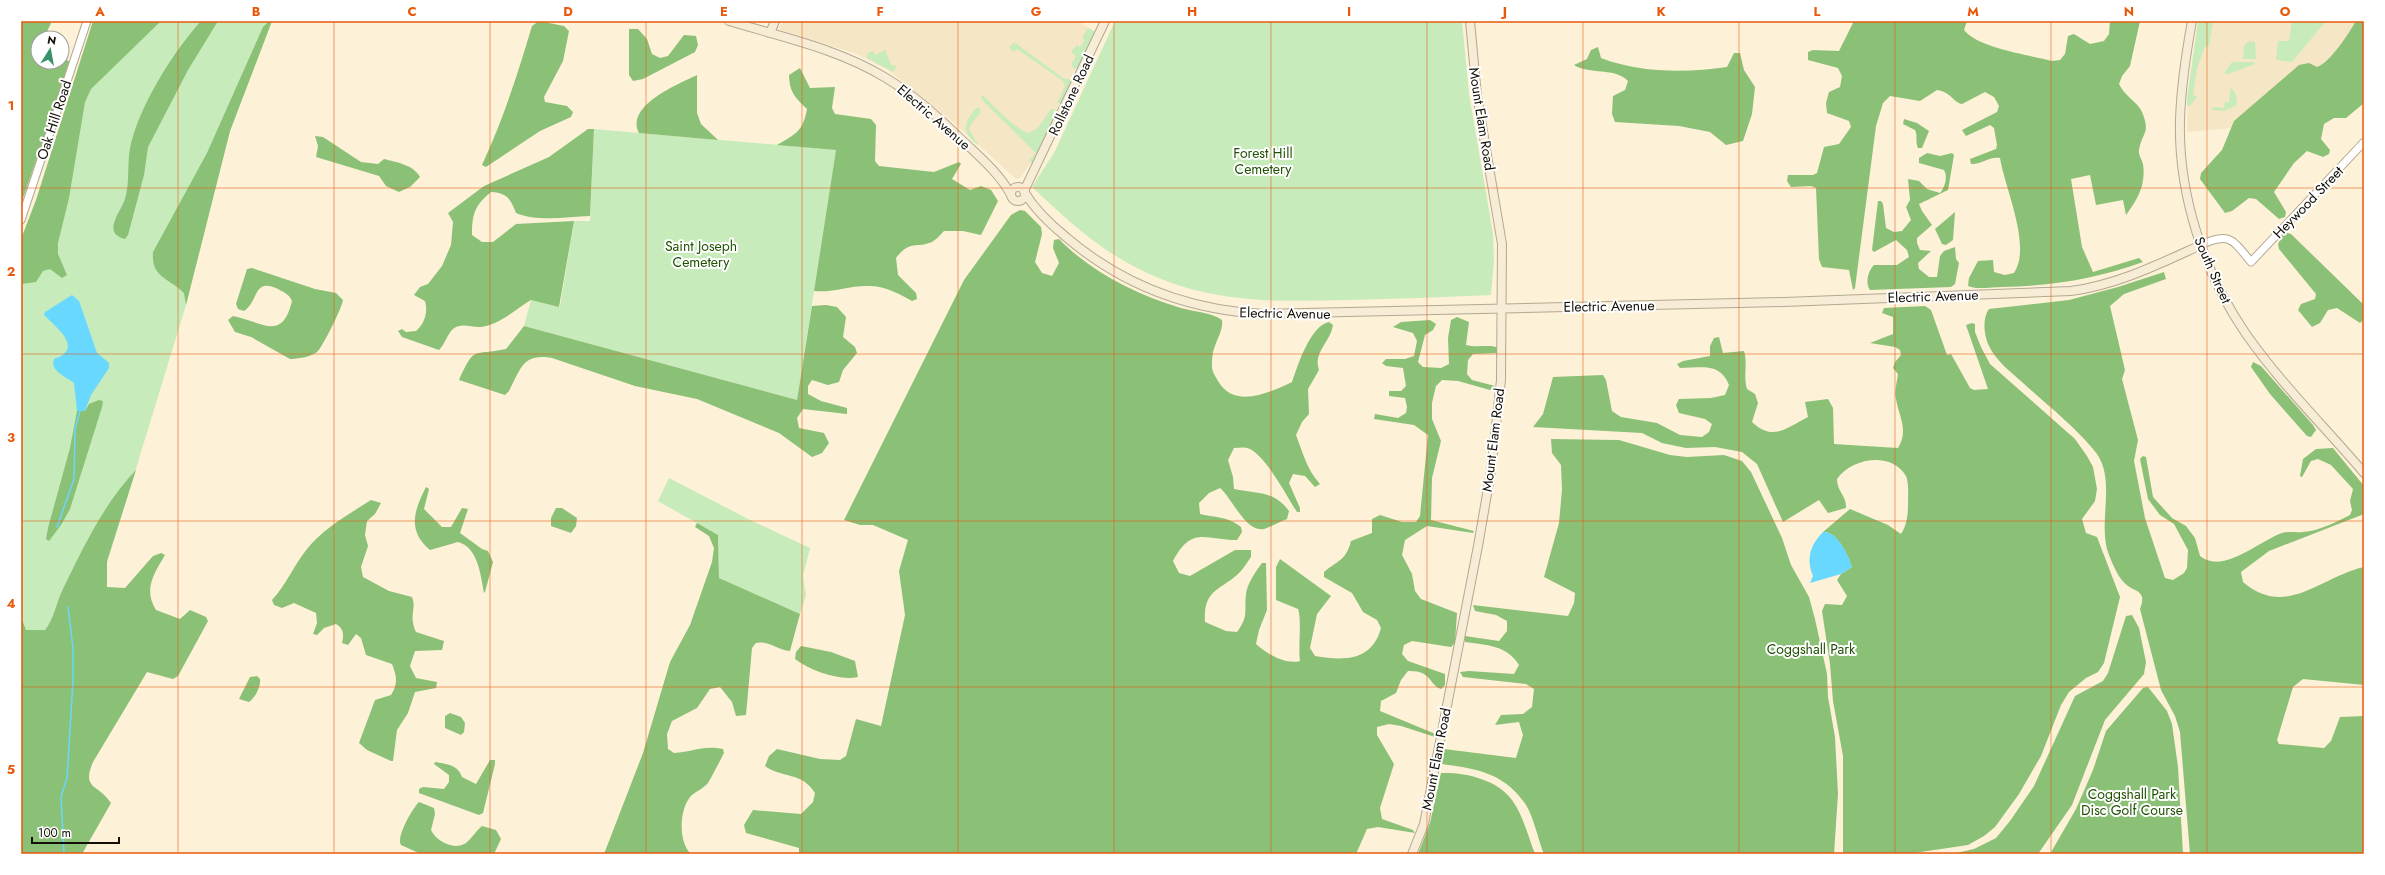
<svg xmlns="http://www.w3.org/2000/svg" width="2385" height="875" font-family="Jost,sans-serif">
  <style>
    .built { fill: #f5e6c6 }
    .green { fill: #c7ebba }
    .forest { fill: #8bc077 }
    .water { fill: #68d8fe }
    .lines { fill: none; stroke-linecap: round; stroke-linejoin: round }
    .stream { stroke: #68d8fe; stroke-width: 1.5 }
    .tertiary-casing { stroke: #b4a891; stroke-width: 9 }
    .secondary-casing { stroke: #b4a891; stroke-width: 10 }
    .tertiary { stroke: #fff; stroke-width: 7 }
    .secondary { stroke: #f7ecd6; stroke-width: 8 }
    .grid { fill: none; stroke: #e8590c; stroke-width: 1; stroke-opacity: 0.55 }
    .labels { text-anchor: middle; stroke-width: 4; stroke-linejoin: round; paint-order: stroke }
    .street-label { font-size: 14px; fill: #130f07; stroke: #fff }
    .park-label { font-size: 14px; fill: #205103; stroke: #fff }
    .neatline { fill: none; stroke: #e8590c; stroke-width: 1.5 }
    .grid-label { font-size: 13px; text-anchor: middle; font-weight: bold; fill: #e8590c }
  </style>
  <rect width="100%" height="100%" fill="#fdf1d7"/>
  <g class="built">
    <path d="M785 21H1078L1095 32 1078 69H1075L1070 79 1071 82 1062 103 1059 104 1039 151 1021 177 1016 179 952 121 888 70 854 53 780 30 779 27Z"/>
    <path d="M2199 21H2364L2327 121 2291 160 2253 110 2231 128 2187 132 2188 99Z"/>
  </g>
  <g class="green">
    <path d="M143 21H272L230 131 186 305 86 632 21 630V270L81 85Z"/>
    <path d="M1115 21H1462L1469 94 1493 234 1494 260 1491 295C1444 297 1396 299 1349 300 1267 302 1200 304 1126 262 1090 242 1061 214 1032 187L1055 151Z"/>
    <path d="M2198 21H2213L2209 46 2205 47 2197 68 2193 95 2197 97 2190 106 2187 105V98Z"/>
    <path d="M2292 21H2326L2292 62 2276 60 2278 41H2289Z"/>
    <path d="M1088 28 1095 32 1078 68 1075 69 1071 65 1076 56 1071 52 1077 45 1080 47 1085 40 1082 38Z"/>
    <path d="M2250 41 2255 42 2256 59H2243L2244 45Z"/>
    <path d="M1014 42 1063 78 1071 80 1062 103H1057L1065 86 1063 81 1017 49 1014 52 1009 48Z"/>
    <path d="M885 50 892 66 897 65 893 72 867 58 868 53 873 51 875 55Z"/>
    <path d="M2232 62H2254L2255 64 2229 74 2224 73Z"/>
    <path d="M2231 87 2236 94 2237 105 2224 111 2213 110 2212 107 2224 108 2225 102H2229Z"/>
    <path d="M983 95C992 105 1017 130 1028 133L1037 129 1051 109H1054L1057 115 1032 163 1029 160 1036 153 983 101 981 97Z"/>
    <path d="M976 108H979L981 112 971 124 969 130 979 146C961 133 963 124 976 108Z"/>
    <path d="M594 129 836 150 797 400 524 326 531 300 560 307 574 221H590Z"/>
    <path d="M669 478 750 520 810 548 803 576 806 595 800 614 719 578 718 535 658 501Z"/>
  </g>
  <g class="forest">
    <path d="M21 21H52L44 38H38V62H62V57L70 62 21 204Z"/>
    <path d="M93 21H161L91 89 85 102 69 198 58 243V254L67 275 62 278 50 269 43 271 36 282 21 284V239L36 200Z"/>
    <path d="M201 21H218L188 70 148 147 144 175 128 235 125 239C101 233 121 212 125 199 130 183 127 164 130 148 139 106 173 52 201 21Z"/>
    <path d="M269 21H272L230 131 186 305 184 293C169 278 151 278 153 252L207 153 263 27Z"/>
    <path d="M539 21 564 26 569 31 563 61 544 97 545 102 567 106 573 112 571 117 540 131 486 167 482 165C503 120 518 73 532 26Z"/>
    <path d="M1854 21H1967L1964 30C1978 48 2029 55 2052 61L2060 60 2065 54 2068 36 2074 34 2090 44 2104 41 2109 34 2110 21H2140L2130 66 2122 76 2119 84C2126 98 2137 101 2142 112 2151 134 2142 132 2139 150 2138 154 2142 160 2143 164 2146 185 2138 199 2126 215L2123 200 2096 205 2090 175 2071 179 2082 247 2093 272 2139 258 2143 262C2096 279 2051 286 2002 287 1992 287 1978 290 1968 286L1969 278 1978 261 1993 260 1994 272 2005 275 2014 273C2032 246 2005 189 2000 158 1989 156 1981 165 1971 164L1970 159 1996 149 1997 145 1994 128 1990 125 1966 136 1962 130 1997 112 1999 106 1994 97 1985 92 1962 104C1951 101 1953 93 1937 90L1920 101 1890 96 1883 103 1876 126 1855 288 1853 290 1849 270 1822 267 1819 259 1816 188 1811 186 1791 187 1787 181 1788 175H1813L1817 173 1824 147 1839 144 1851 127 1849 121 1827 113 1826 103 1829 92 1840 87 1842 76 1838 68 1808 60V52L1813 50 1839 51Z"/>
    <path d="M2356 21H2364V103L2346 118H2334L2324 124 2321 139 2330 150 2329 154 2323 157 2307 151 2294 163 2274 192 2286 212 2285 217 2279 219 2256 199 2249 198 2232 211 2225 213 2200 179 2201 173 2222 150 2234 121 2299 65 2309 63 2317 67C2330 63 2349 33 2356 21Z"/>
    <path d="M629 29H638L647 39 652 54 660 58 668 56 684 35 696 36 698 45 695 52 643 79 633 81 629 75Z"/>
    <path d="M1598 47 1601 58C1639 73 1687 73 1727 67L1734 53H1740L1744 70 1755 87 1752 114 1743 141 1726 145 1710 132 1679 126 1615 122 1612 114 1613 96 1625 90 1628 81C1615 67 1590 75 1574 65L1587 59 1591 50Z"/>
    <path d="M800 68 810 88 835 87 832 108 835 114 871 119 876 125 875 161 879 166 934 172 959 162 961 164 952 179 970 190 981 186 991 190 998 201 981 235 963 231H944C941 234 936 240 932 242 915 249 911 239 896 258L898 275 916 293 917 299 912 301C898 293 883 285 866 286 848 286 832 293 814 291L836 150 777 145C796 134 803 131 807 109 795 98 789 91 789 75Z"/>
    <path d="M697 75V113L701 124 718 140 639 133C625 105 679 84 697 75Z"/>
    <path d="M1904 119 1917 123 1929 131 1922 148H1918C1915 142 1918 136 1915 130L1903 124Z"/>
    <path d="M588 129H594L590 216C567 217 537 222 516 213 510 198 507 193 491 192 475 205 472 214 472 235L482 242H493L516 224 574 221 559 307 531 300C514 310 501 324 481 327 472 328 462 322 453 329 448 333 445 344 439 350L402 337 398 331 402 329 406 332 416 331C425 323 428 312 425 301L414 295 420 287 428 284 442 266 451 245 453 222 448 213 484 186 549 157Z"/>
    <path d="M315 136 323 137 361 162 378 164 384 159C396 162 414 165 420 177L410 187 399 192 386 186 379 176 316 157 318 146Z"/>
    <path d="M1927 153 1940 156 1952 153 1954 155 1948 190 1919 204 1922 211 1932 225 1917 238V243L1920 250 1931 251 1918 263 1919 269 1929 277H1937L1940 256 1944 251 1955 247 1956 259 1959 263 1955 284 1951 287 1870 290C1865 283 1868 271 1874 265H1897L1909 257 1907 250 1896 240 1874 252 1872 250 1878 201H1881L1883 204 1886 228 1894 232 1902 231 1911 220 1906 207 1910 200 1908 179 1919 181 1927 189 1940 193C1945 187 1948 177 1944 170L1919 163V158Z"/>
    <path d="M1020 210 1025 211 1041 227 1042 234 1035 262 1042 273 1052 276 1059 263 1053 248 1054 240 1059 239C1091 272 1137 295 1181 308 1195 312 1210 312 1222 320 1223 330 1218 337 1215 346 1212 352 1212 361 1212 367 1212 372 1216 377 1218 381 1234 409 1269 393 1292 382 1298 365 1310 326 1329 322L1333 325C1330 343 1313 352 1319 370L1308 389 1309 414 1302 422 1296 435C1303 453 1307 470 1320 484L1315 487 1305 476 1293 474 1289 483 1300 508V512H1297C1287 497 1264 452 1247 448 1243 447 1238 448 1234 448L1228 460 1233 477 1234 489C1257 494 1273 490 1289 511L1287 519C1279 522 1271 527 1264 529 1246 533 1232 498 1220 488L1209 493 1199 503 1200 514C1217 518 1227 516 1241 527L1242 532 1237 540C1205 540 1192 525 1173 561L1179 573 1190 576 1235 550H1251V557C1248 561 1244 568 1240 572 1221 591 1203 588 1205 622L1226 631 1237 632C1249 616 1244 612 1246 594 1247 584 1256 571 1262 563H1266L1267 610 1259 630 1256 644C1267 654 1285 665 1300 661 1298 647 1302 619 1298 609L1276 600V567L1280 559 1331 596 1317 614 1310 648 1315 656C1345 661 1372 661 1381 628L1377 620 1363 612 1352 593 1324 577V572C1338 560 1346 561 1351 541L1372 533V519L1380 515 1402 522H1416L1420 516 1428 435 1414 425 1374 419 1375 414 1398 418 1406 413 1407 407 1405 398 1389 396V391H1401L1406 386 1403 368 1386 366 1382 363 1386 359H1405L1414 356 1417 341 1413 333 1393 327 1401 322 1430 320 1436 324 1433 330 1425 335 1418 362 1423 367 1441 368 1449 364 1448 338 1451 320 1457 317 1469 322 1466 345C1477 348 1488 344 1499 348L1498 353 1473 354 1468 360 1467 374 1472 380 1495 386 1490 390 1458 381 1442 380 1436 386 1432 403V419L1441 441 1432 478 1431 520 1474 531 1473 533 1427 526 1405 540 1402 555 1412 574 1415 591 1421 599 1457 613 1455 643 1451 647 1412 641 1404 645 1402 654 1408 661 1445 674V685L1441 689C1428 684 1432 670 1408 671L1401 680 1396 693 1381 701 1380 711 1438 735 1435 737 1401 726 1389 724 1377 727V735L1394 764 1380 808 1382 819 1413 830 1415 833 1378 827 1367 829 1356 854H799V848L746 833 744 825 753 810 801 814 813 802 815 793C801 771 783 779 765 766L769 756 777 749 820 759 840 760 846 756 856 719 881 726 905 615 899 571 908 540 873 525H860L844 520 964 280 1011 215Z"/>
    <path d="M1955 212 1953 240 1946 245 1942 244 1935 229Z"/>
    <path d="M2284 232 2291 234 2364 305V319L2360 323 2337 308 2328 310 2320 323 2312 327 2298 310 2301 304 2315 299 2316 294 2279 249 2278 244Z"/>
    <path d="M252 268 315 289 336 293 343 300C342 308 322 348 317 352 310 357 298 359 290 359L251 337 235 332 228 320 233 316C263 322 282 342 292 301 289 294 285 293 278 289 253 277 259 301 244 311L238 309 236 304 247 269Z"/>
    <path d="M2164 272 2166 279 2124 294 2110 306 2125 370 2122 379 2138 440 2134 461 2145 518 2165 578 2173 580 2184 573 2187 568 2188 550 2174 524 2160 515 2148 499 2140 459 2143 456 2146 457 2153 497 2172 518 2186 526 2195 538 2200 556C2223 575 2259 541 2282 533 2289 531 2296 533 2303 532 2319 531 2336 522 2350 515L2352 510 2350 501 2353 489 2331 465 2318 459 2311 461 2302 477 2300 476 2303 459 2316 449 2333 448 2364 486V514L2269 551 2241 572 2243 582C2286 619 2320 577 2364 567V685L2303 679 2293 687 2277 740 2279 744 2324 748 2331 741 2340 717 2364 716V854H2190L2180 732 2175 716 2161 690 2140 609C2141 606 2143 601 2142 597 2140 590 2133 590 2128 586 2119 580 2113 565 2109 555 2096 522 2119 477 2093 449 2072 424 2046 404 2022 382 2011 372 1996 361 1989 346 1984 336 1982 318 1989 309L2069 300 2118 287Z"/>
    <path d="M826 305 837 307 846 317 843 337 855 347 857 353 843 370 839 382 828 385 812 380 808 386V394L821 401 847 408V414L803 409 797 418 799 428 824 433 829 443 822 453 812 457 779 433 697 399 635 386 552 358C523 353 521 368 509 391L505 395 459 380C475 345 472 356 506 349L524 326 797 400 812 306Z"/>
    <path d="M1925 306 1931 310 1947 355 1951 354 1970 388 1974 390 1988 389 1966 325 1972 323 1975 324V332L1981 347 1990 364 2075 439 2087 456 2093 467 2097 489 2095 501 2082 519 2086 533 2097 537 2120 597 2104 663 2098 672 2086 678 2069 692 2061 705 2041 756 2019 794 1995 827 1984 836 1968 845 1907 854H1843V756L1833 701 1830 664 1822 611 1825 604 1842 605 1847 596 1837 580 1841 574 1852 567C1848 555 1837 531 1823 532L1850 509 1888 525 1901 534C1907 525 1908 514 1908 504 1908 496 1909 483 1906 476 1891 451 1852 458 1837 479 1837 492 1847 496 1846 508L1828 513 1819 500 1783 522 1757 464 1742 452 1715 447 1686 448 1662 443 1642 433 1533 427 1543 414 1553 377 1603 375 1606 380 1612 411 1621 417 1657 423 1680 435 1702 437 1709 432 1712 424 1705 419 1679 413 1676 405 1679 399 1711 398 1725 395 1729 385C1720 362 1701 368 1680 368L1677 364 1683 361 1710 356V346L1714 338 1719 337 1723 353 1744 351C1748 364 1743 376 1747 389L1755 394 1758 403 1752 422C1773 442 1786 428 1808 417L1805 402 1828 399 1833 408 1834 444 1898 448C1909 430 1899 417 1896 399 1894 392 1897 382 1898 374L1893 368 1895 362 1901 355 1900 350 1895 347 1870 343 1893 334V317L1882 313 1884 308Z"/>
    <path d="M2253 362 2261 366 2313 425 2316 430 2311 437 2307 436 2270 394 2251 367Z"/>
    <path d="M99 400 103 401 102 407 70 509 61 525 49 541 46 539 48 528 70 448 77 411H85L89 404Z"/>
    <path d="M1551 439 1619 440 1670 455 1687 457 1724 455 1742 461 1751 472 1782 538 1791 565 1809 597 1815 619 1827 674 1828 697 1835 737 1838 794 1834 854H1544C1538 839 1533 814 1524 802 1502 772 1476 769 1442 764L1444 749 1516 758 1523 735 1519 722 1495 725 1501 715 1523 714 1532 707 1534 689 1526 684 1463 677 1460 672 1469 671 1514 674 1519 665C1507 645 1486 645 1465 642V636L1499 641 1507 631V621L1496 615 1475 611 1473 605 1568 616 1574 603 1575 593 1544 577 1559 523 1562 490 1561 465 1552 453Z"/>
    <path d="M136 470 107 561V587L125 588 153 556 161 553 165 555C154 574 143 589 156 610L180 619 190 610 206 617 208 621 178 676 173 679 147 672 93 762C81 790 99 784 111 803L82 854H21V617L26 630H45C54 619 56 604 62 591 82 550 104 503 136 470Z"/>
    <path d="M426 487 429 489 424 509 442 527H451L462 508 468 509 460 533 482 549 488 551 493 562 485 592 484 593C481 576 478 547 458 542L430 550C407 531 414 510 426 487Z"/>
    <path d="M371 500 381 503 375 514 367 521 365 535 368 546 361 567 363 577 389 591 412 597C417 609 408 615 416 632L444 641 442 650 415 651 410 666 416 678 437 682 436 688 415 692 408 713 397 730 393 761H391L367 750 359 743 375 700 391 695C398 683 397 677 392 664L366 655 361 638 356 634 348 645 342 643C344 634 344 629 336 624L324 628 317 635 313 634 317 623 316 613 294 603 282 608 274 605 272 600C286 585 294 565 307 549 324 528 349 514 371 500Z"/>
    <path d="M556 508H562L577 518 576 526 571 533 551 526V518Z"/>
    <path d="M697 523 718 535 719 578 800 614 790 651C778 650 767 640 756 643L752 648 746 715 736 716 732 702 720 687 710 689 697 708 672 721 667 734 668 749 674 753C694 752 701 745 723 749L724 753C722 757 710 780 708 783 703 789 696 791 691 796 679 809 678 842 691 854H604L643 753 670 662 690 625 712 562 714 548 709 536 695 527Z"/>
    <path d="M2132 615 2139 628 2146 662 2144 674 2105 720 2072 805 2038 854H1952L1974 849 1996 838 2010 821 2034 786 2075 696 2103 681 2108 673 2126 616Z"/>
    <path d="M801 646 831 652 855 661 858 677C839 681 811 671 795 659L796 652Z"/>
    <path d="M257 676 260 679C261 686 255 698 249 702L239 699 250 677Z"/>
    <path d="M2148 687 2167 711 2172 724 2178 767 2183 854H2050L2076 809 2093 770 2106 731 2143 688Z"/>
    <path d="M450 713 461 717 465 723 464 732 461 735 445 728V716Z"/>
    <path d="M490 760H495V764L483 813 479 815 419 793V789L423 787 444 789 449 782V775L434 764 435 762C447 764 458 765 462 777L476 784Z"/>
    <path d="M1441 773C1464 772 1497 779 1512 800 1523 815 1528 836 1535 854H1418L1430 823Z"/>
    <path d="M419 802 434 808 435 814 431 830C436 841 454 851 466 843 472 838 476 831 482 826L496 830 501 839 494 854H421L401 845C396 837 412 809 419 802Z"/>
  </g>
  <g class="water">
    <path d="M72 295 79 301 97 353 109 363V368L91 395 85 411H77L74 383C67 377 49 371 54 359 85 349 57 328 44 315L45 312Z"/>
    <path d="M1823 532C1837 531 1848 554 1852 567L1841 574 1810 583 1813 576C1806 559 1810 545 1823 532Z"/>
  </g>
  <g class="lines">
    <g class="stream">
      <path d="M57 527 74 479 75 429 80 411"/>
      <path d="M64 854 61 797 67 778 73 681V648L68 607"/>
    </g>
    <g class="tertiary-casing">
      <g id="tertiary">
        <path d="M21 220 87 21"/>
        <path d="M2201 245C2229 231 2233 240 2251 262L2364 142"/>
      </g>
    </g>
    <g class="secondary-casing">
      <g id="secondary">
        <path d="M729 21C782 37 839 49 886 78 914 95 938 117 961 139 980 157 999 173 1011 195"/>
        <path d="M2192 21C2186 54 2181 87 2180 120 2178 195 2204 273 2246 334 2281 384 2325 427 2364 473"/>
        <path d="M770 33 775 21"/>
        <circle cx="1018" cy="194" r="7"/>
        <path d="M1024 191 1105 21"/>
        <path d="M1025 193C1036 211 1050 224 1066 237 1122 285 1190 310 1263 314L1784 302 2071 291C2117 285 2159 264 2201 245"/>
        <path d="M1412 854 1424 824 1478 546 1491 471 1501 380 1502 244 1477 96 1470 21"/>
      </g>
    </g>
    <use href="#tertiary" class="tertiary"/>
    <use href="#secondary" class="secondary"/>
  </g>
  <path class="grid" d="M178 21V854M334 21V854M490 21V854M646 21V854M802 21V854M958 21V854M1114 21V854M1271 21V854M1427 21V854M1583 21V854M1739 21V854M1895 21V854M2051 21V854M2207 21V854M21 188H2364M21 354H2364M21 521H2364M21 687H2364"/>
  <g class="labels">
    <g class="street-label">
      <text transform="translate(1071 95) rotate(-65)" y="5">Rollstone Road</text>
      <text transform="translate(934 117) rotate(41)" y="5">Electric Avenue</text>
      <text transform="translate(1482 119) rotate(81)" y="5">Mount Elam Road</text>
      <text transform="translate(54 120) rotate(-72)" y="5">Oak Hill Road</text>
      <text transform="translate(2308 202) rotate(-46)" y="5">Heywood Street</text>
      <text transform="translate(2213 270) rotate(66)" y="5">South Street</text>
      <text transform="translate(1933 296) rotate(-2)" y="5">Electric Avenue</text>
      <text transform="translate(1609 306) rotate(-1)" y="5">Electric Avenue</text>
      <text transform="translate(1285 313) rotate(1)" y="5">Electric Avenue</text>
      <text transform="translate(1493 440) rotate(-83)" y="5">Mount Elam Road</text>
      <text transform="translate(1436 759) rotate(-79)" y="5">Mount Elam Road</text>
    </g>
    <g class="park-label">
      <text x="1263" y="158">Forest Hill<tspan x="1263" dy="16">Cemetery</tspan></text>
      <text x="701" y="251">Saint Joseph<tspan x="701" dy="16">Cemetery</tspan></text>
      <text x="1811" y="654">Coggshall Park</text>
      <text x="2132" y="799">Coggshall Park<tspan x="2132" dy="16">Disc Golf Course</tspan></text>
    </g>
  </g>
  <rect width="2385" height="875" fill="none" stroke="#ffffff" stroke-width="44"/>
  <g transform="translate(50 50) rotate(11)"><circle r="19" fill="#ffffff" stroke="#a19f9c"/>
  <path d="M0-3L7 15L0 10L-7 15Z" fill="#399267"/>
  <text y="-6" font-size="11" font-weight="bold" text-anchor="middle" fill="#130f07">N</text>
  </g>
  <path d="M32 837v6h87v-6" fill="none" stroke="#130f07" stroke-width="2"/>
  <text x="38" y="837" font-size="12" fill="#130f07" stroke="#ffffff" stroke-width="3" paint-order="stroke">100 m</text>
  <rect x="22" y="22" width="2341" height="831" class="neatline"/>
  <g class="grid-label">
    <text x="100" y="16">A</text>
    <text x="256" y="16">B</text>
    <text x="412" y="16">C</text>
    <text x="568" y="16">D</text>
    <text x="724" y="16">E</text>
    <text x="880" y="16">F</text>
    <text x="1036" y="16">G</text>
    <text x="1192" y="16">H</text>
    <text x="1349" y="16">I</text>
    <text x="1505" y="16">J</text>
    <text x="1661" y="16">K</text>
    <text x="1817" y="16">L</text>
    <text x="1973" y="16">M</text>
    <text x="2129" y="16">N</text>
    <text x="2285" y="16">O</text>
    <text x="11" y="110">1</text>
    <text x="11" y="276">2</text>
    <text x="11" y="442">3</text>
    <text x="11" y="608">4</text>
    <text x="11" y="774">5</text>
  </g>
</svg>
